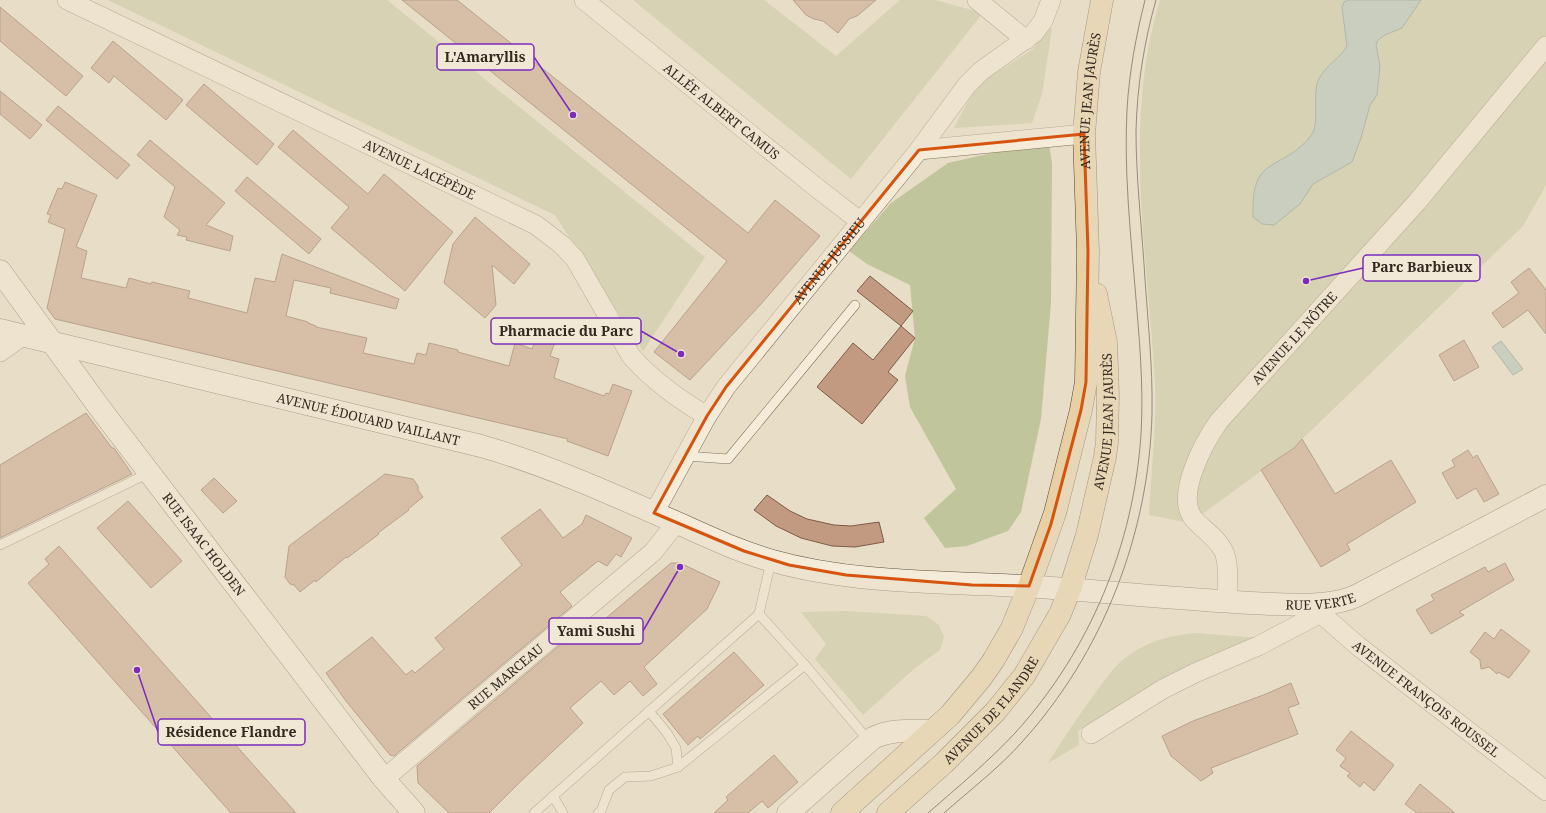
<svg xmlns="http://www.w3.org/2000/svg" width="1546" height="813" font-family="'Noto Serif',serif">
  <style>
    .green { fill: #c1c59b }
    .water { fill: #a7bdb6; stroke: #6f8a82 }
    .building { fill: #c29a81; stroke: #7e5b47 }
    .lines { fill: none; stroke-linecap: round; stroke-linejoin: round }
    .lane-casing { stroke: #81705e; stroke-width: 10 }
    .street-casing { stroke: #81705e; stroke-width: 20 }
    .secondary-casing { stroke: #635141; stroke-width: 23 }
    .primary-casing { stroke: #503f32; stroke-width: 23 }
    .lane { stroke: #f4ebd8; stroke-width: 9 }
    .street { stroke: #f4ebd8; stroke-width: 19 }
    .secondary { stroke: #f4ebd8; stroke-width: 22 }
    .primary { stroke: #e7d0a3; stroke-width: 22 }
    .tram { stroke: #342920; stroke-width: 1 }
    .marked { fill: none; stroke: #d6540e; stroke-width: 3; stroke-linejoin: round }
    .labels { text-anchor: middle; stroke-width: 4; stroke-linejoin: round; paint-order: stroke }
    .street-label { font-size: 13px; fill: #342920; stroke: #f1e8d5 }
    .leader { fill: none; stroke: #7b2cbf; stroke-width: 1.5 }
    .callout-dot { fill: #7b2cbf; stroke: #f1e8d5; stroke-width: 1.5 }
    .callout { fill: #f1e8d5; stroke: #7b2cbf; stroke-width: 1.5 }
    .callout-label { font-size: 14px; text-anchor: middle; font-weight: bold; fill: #342920 }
  </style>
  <rect width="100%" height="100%" fill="#e8ddc6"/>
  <g class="green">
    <path d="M108 0H387L705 257 643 351 555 215Z"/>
    <path d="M633 0H764L836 56 900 0H935L983 13 851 179Z"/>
    <path d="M1160 0H1546V185L1523 226 1294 447 1190 523 1149 515C1151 471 1157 426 1155 382 1148 255 1122 124 1160 0Z"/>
    <path d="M1052 28 1042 94 1032 123 954 128 971 96 985 80 1033 49 1043 34Z"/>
    <path d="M1049 145 1052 163 1051 303 1041 419 1021 512 1008 531 967 546 945 548 924 518 956 489 910 407 905 376 915 338 910 285 867 264 849 251 891 203 948 163 1005 150Z"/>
    <path d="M846 611 926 616 939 625 944 637 940 650 916 667 863 715 815 659 826 644 801 612Z"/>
    <path d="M1197 633 1257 638 1145 689 1078 731 1079 745 1048 763C1063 739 1079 715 1096 692 1106 679 1116 663 1131 654 1151 640 1173 635 1197 633Z"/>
  </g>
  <g class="water">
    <path d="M1348 0H1421L1402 28 1385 35 1378 40 1376 45 1380 66 1377 95 1370 105 1361 138 1352 162 1313 184 1300 204 1274 225 1262 224 1253 217C1253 200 1252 178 1269 167 1279 160 1290 156 1300 147 1305 143 1311 137 1314 130 1318 117 1313 93 1318 81 1324 66 1341 58 1347 46L1342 7 1344 2Z"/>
    <path d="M1501 341 1523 369 1513 375 1492 347Z"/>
  </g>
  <g class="building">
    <path d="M402 0H457L748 233 775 200 820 236 761 304 690 380 654 352 727 261Z"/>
    <path d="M793 0H876L857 16 849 19 838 33 823 21 814 19 806 15Z"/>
    <path d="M0 7 83 76 66 96 0 41Z"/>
    <path d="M113 41 183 100 166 120 114 76 109 83 91 68Z"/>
    <path d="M204 84 274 144 257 165 186 105Z"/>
    <path d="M0 91 42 125 30 139 0 114Z"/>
    <path d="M58 106 130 165 117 179 46 120Z"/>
    <path d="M293 130 368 194 384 174 453 232 405 291 331 228 349 207 278 147Z"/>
    <path d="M150 140 225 203 206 225 233 236 230 251 186 240 187 237 177 235 180 230 164 217 175 187 137 155Z"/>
    <path d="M247 177 321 239 309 254 235 191Z"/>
    <path d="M65 182 97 195 76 247 87 251 81 278 126 288 129 278 151 284 152 282 190 291 188 298 247 313 255 278 275 282 282 254 399 299 396 309 330 293 331 288 294 280 286 316 308 322V323L316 326V327L367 338 363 353 414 364 417 353 426 355 429 343 458 350V352L509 366 515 343 532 349 542 322 560 328 550 356 559 359 554 378 604 396 606 393 609 394 613 384 632 391 608 456 567 441 568 439 55 319 47 308 65 229 48 222 51 215 47 214 58 188 62 189Z"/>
    <path d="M475 217 530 264 514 284 492 265 496 305 485 318 444 283 453 244Z"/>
    <path d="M1529 268 1546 290V334L1528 310 1503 328 1492 313 1519 293 1511 282Z"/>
    <path d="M870 276 913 311 901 326 857 291Z"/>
    <path d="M901 326 915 338 888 372 898 380 862 424 817 387 853 343 873 360Z"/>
    <path d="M1464 340 1479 367 1454 381 1439 355Z"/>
    <path d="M86 413 112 448H114L132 474 0 538V465Z"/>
    <path d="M1302 439 1335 494 1391 460 1416 502 1347 544 1350 550 1321 567 1261 470 1294 448Z"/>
    <path d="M1468 450 1473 458 1477 455 1499 494 1484 502 1476 488 1457 499 1442 473 1455 466 1452 460Z"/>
    <path d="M385 474 413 479 418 486V490L423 497 408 509 409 510 378 533 379 534 347 558 346 557 316 582 315 580 300 592 294 585 290 584 285 577 289 546Z"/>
    <path d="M214 478 237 501 223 513 201 490Z"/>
    <path d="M767 495 790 511 807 519 834 525 851 526 879 522 884 542 855 547 832 546 801 538 776 526 754 510Z"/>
    <path d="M128 501 182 561 151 588 97 528Z"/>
    <path d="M540 509 563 538 582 524 586 515 632 538 621 557 616 554 607 566 598 561 560 592 572 606 394 756 390 755 346 701 326 673 372 637 406 675 412 670 415 673 444 649 435 638 522 565 501 538Z"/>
    <path d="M59 546 296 813H231L28 583 49 564 45 559Z"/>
    <path d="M671 563H680L720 582 707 609 644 667 657 684 643 696 630 681 614 695 601 681 570 708 583 723 520 782 489 813H449L418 783 417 766 586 623 592 630Z"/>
    <path d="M1505 563 1514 580 1459 612 1464 615 1431 634 1416 610 1434 600 1431 595 1485 567 1488 572Z"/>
    <path d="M1501 629 1530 651 1509 678 1498 672 1497 674 1489 667 1481 669 1480 660 1470 652 1485 632 1494 639Z"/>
    <path d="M734 652 764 685 700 739 698 736 688 745 663 714Z"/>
    <path d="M1291 683 1299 704 1288 708 1298 734 1211 768 1213 773 1201 781 1171 756 1162 736 1193 721 1266 694Z"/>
    <path d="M1351 731 1394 765 1374 791 1364 782 1360 787 1347 776 1350 773 1340 766 1346 758 1336 750Z"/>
    <path d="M774 755 798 782 768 808 762 801 748 813H714L728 800 726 797Z"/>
    <path d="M1420 784 1455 813H1417L1405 804Z"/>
  </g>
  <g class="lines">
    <g class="lane-casing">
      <g id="lane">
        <path d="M686 456 728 459 855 305"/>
        <path d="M0 545 149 473"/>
        <path d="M759 614 771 561"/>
        <path d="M649 711 667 733 676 748 678 767"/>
        <path d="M553 796 563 813"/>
        <path d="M534 813 759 614 805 665 869 741"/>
        <path d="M598 813 601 811 609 790 625 777 651 776 678 767 805 665"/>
      </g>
    </g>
    <g class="street-casing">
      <g id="street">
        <path id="s1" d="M67 0 536 225 562 245 575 259 631 356C653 381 678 399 707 416"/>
        <path id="s2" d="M584 0 817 188 861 222"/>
        <path d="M977 0 1026 40"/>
        <path d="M919 150 1084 134"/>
        <path d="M0 352 24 335"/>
        <path id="s3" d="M654 513 707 416 726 387 919 150 967 85 981 71 1034 33 1043 21 1051 0"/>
        <path id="s4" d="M1227 601C1227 586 1230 567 1224 552 1218 538 1202 529 1193 518 1175 494 1205 441 1219 421L1417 202 1546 46"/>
        <path id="s5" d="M1310 604 1358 646 1546 791"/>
        <path d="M1091 734 1163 689 1195 673 1258 646 1321 613"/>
        <path id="s6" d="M384 779 653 552 676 523"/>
      </g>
    </g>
    <g class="secondary-casing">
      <g id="secondary">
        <path id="s7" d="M0 271 102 411 384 779 414 813"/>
        <path id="s8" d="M0 330 481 446C544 464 605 491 666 518 701 533 736 551 773 561 859 585 951 581 1039 587 1110 592 1180 599 1251 603 1280 604 1321 608 1348 599 1356 597 1365 591 1373 587L1546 496"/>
        <path d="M788 813 873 738C890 729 913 731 932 731"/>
      </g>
    </g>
    <g class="primary-casing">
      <g id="primary">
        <path id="s9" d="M842 813 950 715 981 678 993 661 1012 628 1029 586 1055 513 1081 410 1086 382 1088 251 1084 134 1089 72 1102 0"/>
        <path id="s10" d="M888 813 944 763 995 712 1024 676 1060 614 1070 589 1087 535 1105 457 1107 442 1108 395 1106 342 1096 294"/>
      </g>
    </g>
    <use href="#lane" class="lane"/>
    <use href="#street" class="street"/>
    <use href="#secondary" class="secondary"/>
    <use href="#primary" class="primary"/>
    <g class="tram">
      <path d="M928 813C958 787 989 761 1016 732 1090 650 1134 544 1141 434 1144 385 1139 336 1135 287 1130 228 1124 169 1127 110 1129 73 1136 36 1145 0"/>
      <path d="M944 813C970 790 999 768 1022 742 1103 653 1149 533 1152 414 1153 364 1147 314 1144 264 1141 220 1136 176 1136 131 1137 87 1144 42 1156 0"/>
    </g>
  </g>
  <path d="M0 0H1546V813H0ZM1084 134 1088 251 1086 382 1081 410 1051 524 1029 586 972 585 846 575 789 565 744 551 654 513 707 416 726 387 919 150Z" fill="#e8ddc6" fill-opacity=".55" fill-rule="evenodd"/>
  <path class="marked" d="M1084 134 1088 251 1086 382 1081 410 1051 524 1029 586 972 585 846 575 789 565 744 551 654 513 707 416 726 387 919 150Z"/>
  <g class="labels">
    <g class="street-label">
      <text dy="5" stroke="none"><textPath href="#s9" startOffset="792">AVENUE JEAN JAURÈS</textPath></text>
      <text dy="5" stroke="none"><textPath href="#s2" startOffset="177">ALLÉE ALBERT CAMUS</textPath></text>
      <text dy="5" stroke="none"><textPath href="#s1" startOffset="391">AVENUE LACÉPÈDE</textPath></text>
      <text dy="5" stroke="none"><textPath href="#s3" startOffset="308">AVENUE JUSSIEU</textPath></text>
      <text dy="5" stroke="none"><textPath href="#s4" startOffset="313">AVENUE LE NÔTRE</textPath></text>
      <text dy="5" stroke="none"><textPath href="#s8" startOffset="379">AVENUE ÉDOUARD VAILLANT</textPath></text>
      <text dy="5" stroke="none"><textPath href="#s10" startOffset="464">AVENUE JEAN JAURÈS</textPath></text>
      <text dy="5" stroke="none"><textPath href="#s7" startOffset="341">RUE ISAAC HOLDEN</textPath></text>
      <text dy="5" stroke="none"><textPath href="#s8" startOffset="1359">RUE VERTE</textPath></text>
      <text dy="5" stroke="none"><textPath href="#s6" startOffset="159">RUE MARCEAU</textPath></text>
      <text dy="5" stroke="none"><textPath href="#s5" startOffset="150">AVENUE FRANÇOIS ROUSSEL</textPath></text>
      <text dy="5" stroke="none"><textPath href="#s10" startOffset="146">AVENUE DE FLANDRE</textPath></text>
    </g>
  </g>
  <path class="leader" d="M573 115L534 57M1306 281L1363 268M681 354L641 331M680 567L643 631M137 670L158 732"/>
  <g class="callout-dot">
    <circle cx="573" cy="115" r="4"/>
    <circle cx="1306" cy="281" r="4"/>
    <circle cx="681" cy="354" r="4"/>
    <circle cx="680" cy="567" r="4"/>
    <circle cx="137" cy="670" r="4"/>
  </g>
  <g class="callout">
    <rect x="437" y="44" width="97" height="26" rx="4"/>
    <rect x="1363" y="255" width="117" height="26" rx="4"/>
    <rect x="491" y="318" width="150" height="26" rx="4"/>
    <rect x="549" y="618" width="94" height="26" rx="4"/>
    <rect x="158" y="719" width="147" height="26" rx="4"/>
  </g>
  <g class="callout-label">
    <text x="485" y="62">L'Amaryllis</text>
    <text x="1422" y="272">Parc Barbieux</text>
    <text x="566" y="336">Pharmacie du Parc</text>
    <text x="596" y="636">Yami Sushi</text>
    <text x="231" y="737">Résidence Flandre</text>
  </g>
</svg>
